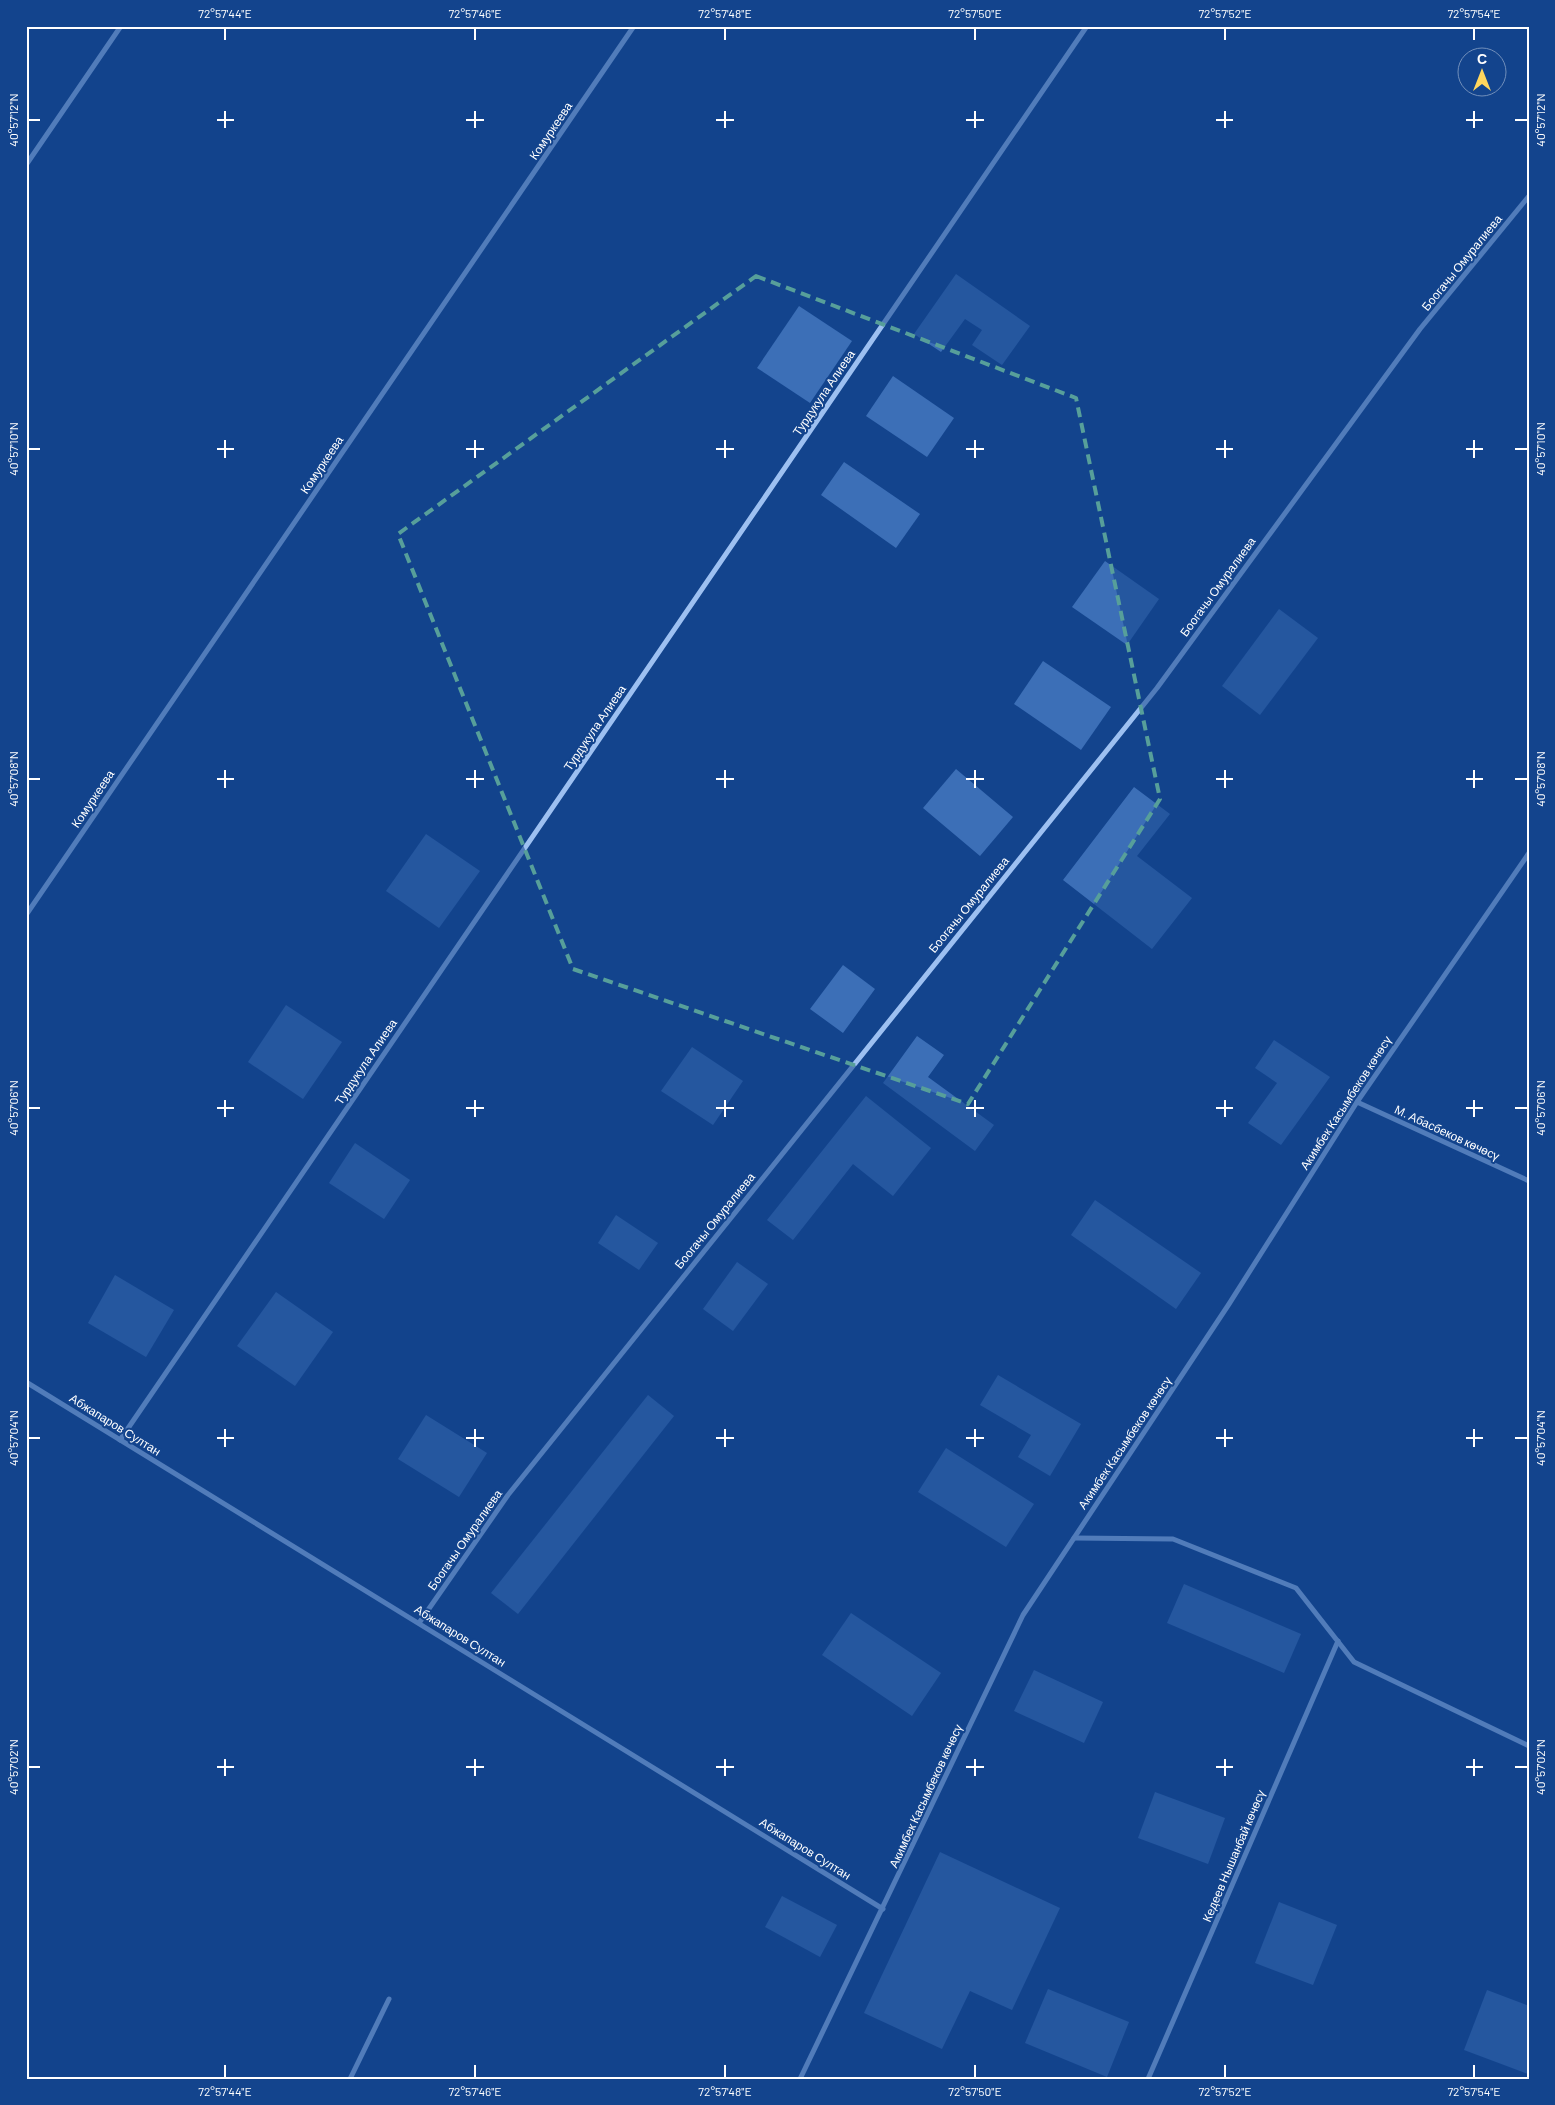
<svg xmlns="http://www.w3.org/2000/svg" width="1555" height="2105" font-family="Barlow,sans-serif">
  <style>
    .building { fill: #3c6fb7 }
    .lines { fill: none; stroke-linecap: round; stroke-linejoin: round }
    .street { stroke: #9dc0f1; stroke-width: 5 }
    .marked { fill: none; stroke: #579f9a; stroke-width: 4; stroke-dasharray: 10 6; stroke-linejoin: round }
    .ticks { fill: none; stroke: #fff; stroke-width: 2 }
    .labels { text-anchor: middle; stroke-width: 4; stroke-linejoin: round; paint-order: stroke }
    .street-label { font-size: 12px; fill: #fff; stroke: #13448d }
    .neatline { fill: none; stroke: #fff; stroke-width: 2 }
    .ticks-label { font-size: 12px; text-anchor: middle; fill: #fff }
  </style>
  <rect width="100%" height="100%" fill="#13448d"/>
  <g class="building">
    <path d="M956 274 1030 326 1002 365 972 345 982 330 965 319 941 352 914 334Z"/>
    <path d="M799 306 852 341 810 403 757 368Z"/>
    <path d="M893 376 954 418 927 457 866 416Z"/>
    <path d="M844 462 920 514 896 548 821 495Z"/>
    <path d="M1105 561 1159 599 1127 645 1072 607Z"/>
    <path d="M1279 609 1318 638 1260 715 1222 686Z"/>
    <path d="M1043 661 1111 707 1081 750 1014 704Z"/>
    <path d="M956 769 1013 817 980 856 923 808Z"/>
    <path d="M1134 787 1170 814 1137 856 1192 898 1152 949 1063 880Z"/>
    <path d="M426 834 480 871 439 928 386 891Z"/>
    <path d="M843 965 875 989 843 1033 810 1009Z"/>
    <path d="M286 1005 342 1042 303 1099 248 1062Z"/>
    <path d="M917 1036 944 1055 928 1077 994 1125 975 1151 883 1083Z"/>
    <path d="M1274 1040 1330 1077 1281 1145 1248 1123 1277 1083 1255 1068Z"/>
    <path d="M692 1047 743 1081 713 1125 661 1091Z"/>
    <path d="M866 1096 931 1148 893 1196 853 1164 793 1240 767 1220Z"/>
    <path d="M355 1143 410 1180 384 1219 329 1183Z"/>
    <path d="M1095 1200 1201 1273 1176 1309 1071 1235Z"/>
    <path d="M616 1215 658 1243 639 1270 598 1243Z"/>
    <path d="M737 1262 768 1284 733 1331 703 1309Z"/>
    <path d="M115 1275 174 1310 146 1357 88 1323Z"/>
    <path d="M276 1292 333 1332 295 1386 237 1346Z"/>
    <path d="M998 1375 1081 1424 1050 1476 1018 1457 1031 1435 980 1405Z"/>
    <path d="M648 1395 674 1416 518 1614 491 1593Z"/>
    <path d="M426 1415 487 1453 459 1497 398 1459Z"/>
    <path d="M946 1448 1034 1504 1006 1547 918 1492Z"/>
    <path d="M1184 1584 1301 1634 1284 1673 1167 1623Z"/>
    <path d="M851 1613 941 1673 912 1716 822 1655Z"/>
    <path d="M1034 1670 1103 1702 1084 1743 1014 1711Z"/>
    <path d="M1155 1792 1225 1818 1208 1864 1138 1838Z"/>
    <path d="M940 1852 1060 1908 1012 2010 970 1991 942 2049 864 2013Z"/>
    <path d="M782 1896 837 1925 820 1957 765 1927Z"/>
    <path d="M1279 1902 1337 1925 1313 1985 1255 1963Z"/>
    <path d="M1048 1989 1129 2022 1107 2077 1025 2043Z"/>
    <path d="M1487 1990 1529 2006 1528 2074 1464 2050Z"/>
  </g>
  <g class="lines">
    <g class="street">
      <path d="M26 165 121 26"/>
      <path d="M26 915 634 26"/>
      <path d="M1357 1102 1529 1181"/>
      <path d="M26 1382 883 1909"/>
      <path d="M120 1440 1087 26"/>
      <path d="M1074 1538 1173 1539 1296 1588 1354 1662 1529 1746"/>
      <path d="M419 1623 508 1495 1157 688 1420 329 1529 196"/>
      <path d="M350 2079 389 1999"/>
      <path d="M800 2079 1023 1615 1229 1304 1357 1102 1529 853"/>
      <path d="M1148 2079 1338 1641"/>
    </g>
  </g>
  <path d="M0 0H1555V2105H0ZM756 276 1076 398 1160 799 968 1104 573 969 398 534Z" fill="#13448d" fill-opacity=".55" fill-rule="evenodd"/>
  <path class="marked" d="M756 276 1076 398 1160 799 968 1104 573 969 398 534Z"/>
  <path class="ticks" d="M225 28V40M475 28V40M725 28V40M975 28V40M1225 28V40M1474 28V40M225 111V128M475 111V128M725 111V128M975 111V128M1225 111V128M1474 111V128M28 120H40M217 120H234M466 120H484M716 120H734M966 120H984M1216 120H1233M1466 120H1483M1515 120H1528M225 440V458M475 440V458M725 440V458M975 440V458M1225 440V458M1474 440V458M28 449H40M217 449H234M466 449H484M716 449H734M966 449H984M1216 449H1233M1466 449H1483M1515 449H1528M225 770V788M475 770V788M725 770V788M975 770V788M1225 770V788M1474 770V788M28 779H40M217 779H234M466 779H484M716 779H734M966 779H984M1216 779H1233M1466 779H1483M1515 779H1528M225 1100V1117M475 1100V1117M725 1100V1117M975 1100V1117M1225 1100V1117M1474 1100V1117M28 1108H40M217 1108H234M466 1108H484M716 1108H734M966 1108H984M1216 1108H1233M1466 1108H1483M1515 1108H1528M225 1429V1447M475 1429V1447M725 1429V1447M975 1429V1447M1225 1429V1447M1474 1429V1447M28 1438H40M217 1438H234M466 1438H484M716 1438H734M966 1438H984M1216 1438H1233M1466 1438H1483M1515 1438H1528M225 1759V1776M475 1759V1776M725 1759V1776M975 1759V1776M1225 1759V1776M1474 1759V1776M28 1767H40M217 1767H234M466 1767H484M716 1767H734M966 1767H984M1216 1767H1233M1466 1767H1483M1515 1767H1528M225 2065V2078M475 2065V2078M725 2065V2078M975 2065V2078M1225 2065V2078M1474 2065V2078"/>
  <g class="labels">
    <g class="street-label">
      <text transform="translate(551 131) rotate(-56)" y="4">Комуркеева</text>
      <text transform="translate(1462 263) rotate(-51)" y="4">Боогачы Омуралиева</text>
      <text transform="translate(824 393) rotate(-56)" y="4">Турдукула Алиева</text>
      <text transform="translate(322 465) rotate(-56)" y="4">Комуркеева</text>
      <text transform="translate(1218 587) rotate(-54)" y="4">Боогачы Омуралиева</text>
      <text transform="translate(595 728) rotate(-56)" y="4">Турдукула Алиева</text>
      <text transform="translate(93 799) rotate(-56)" y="4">Комуркеева</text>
      <text transform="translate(969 905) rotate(-51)" y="4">Боогачы Омуралиева</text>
      <text transform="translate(366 1062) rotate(-56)" y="4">Турдукула Алиева</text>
      <text transform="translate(1346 1103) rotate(-57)" y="4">Акимбек Касымбеков көчөсү</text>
      <text transform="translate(1447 1133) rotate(25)" y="4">М. Абасбеков көчөсү</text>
      <text transform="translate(715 1221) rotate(-51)" y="4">Боогачы Омуралиева</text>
      <text transform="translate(115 1425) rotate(32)" y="4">Абжапаров Султан</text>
      <text transform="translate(1125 1443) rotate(-56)" y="4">Акимбек Касымбеков көчөсү</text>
      <text transform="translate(465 1540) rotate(-55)" y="4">Боогачы Омуралиева</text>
      <text transform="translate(460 1636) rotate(32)" y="4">Абжапаров Султан</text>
      <text transform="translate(926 1796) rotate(-65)" y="4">Акимбек Касымбеков көчөсү</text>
      <text transform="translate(805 1849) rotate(32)" y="4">Абжапаров Султан</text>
      <text transform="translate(1234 1856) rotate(-67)" y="4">Кедеев Нышанбай көчөсү</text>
    </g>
  </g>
  <rect width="1555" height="2105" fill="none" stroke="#13448d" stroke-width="55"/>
  <g transform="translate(1482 72)"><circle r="24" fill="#13448d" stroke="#718fbb"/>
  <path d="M0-4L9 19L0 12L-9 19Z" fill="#ffd65d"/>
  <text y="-8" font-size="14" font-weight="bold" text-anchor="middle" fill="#ffffff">С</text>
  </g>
  <rect x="28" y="28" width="1500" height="2050" class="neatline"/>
  <g class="ticks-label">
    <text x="225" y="18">72°57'44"E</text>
    <text x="475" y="18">72°57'46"E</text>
    <text x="725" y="18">72°57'48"E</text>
    <text x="975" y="18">72°57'50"E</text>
    <text x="1225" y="18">72°57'52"E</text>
    <text x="1474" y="18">72°57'54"E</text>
    <text transform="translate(14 120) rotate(-90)" y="4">40°57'12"N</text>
    <text transform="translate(1541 120) rotate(-90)" y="4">40°57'12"N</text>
    <text transform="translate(14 449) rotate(-90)" y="4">40°57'10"N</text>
    <text transform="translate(1541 449) rotate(-90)" y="4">40°57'10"N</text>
    <text transform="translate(14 779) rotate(-90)" y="4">40°57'08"N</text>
    <text transform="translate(1541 779) rotate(-90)" y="4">40°57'08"N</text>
    <text transform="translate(14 1108) rotate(-90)" y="4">40°57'06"N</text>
    <text transform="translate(1541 1108) rotate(-90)" y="4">40°57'06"N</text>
    <text transform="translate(14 1438) rotate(-90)" y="4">40°57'04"N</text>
    <text transform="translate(1541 1438) rotate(-90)" y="4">40°57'04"N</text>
    <text transform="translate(14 1767) rotate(-90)" y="4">40°57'02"N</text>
    <text transform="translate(1541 1767) rotate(-90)" y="4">40°57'02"N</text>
    <text x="225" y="2096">72°57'44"E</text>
    <text x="475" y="2096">72°57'46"E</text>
    <text x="725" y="2096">72°57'48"E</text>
    <text x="975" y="2096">72°57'50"E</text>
    <text x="1225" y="2096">72°57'52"E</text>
    <text x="1474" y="2096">72°57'54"E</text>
  </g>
</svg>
